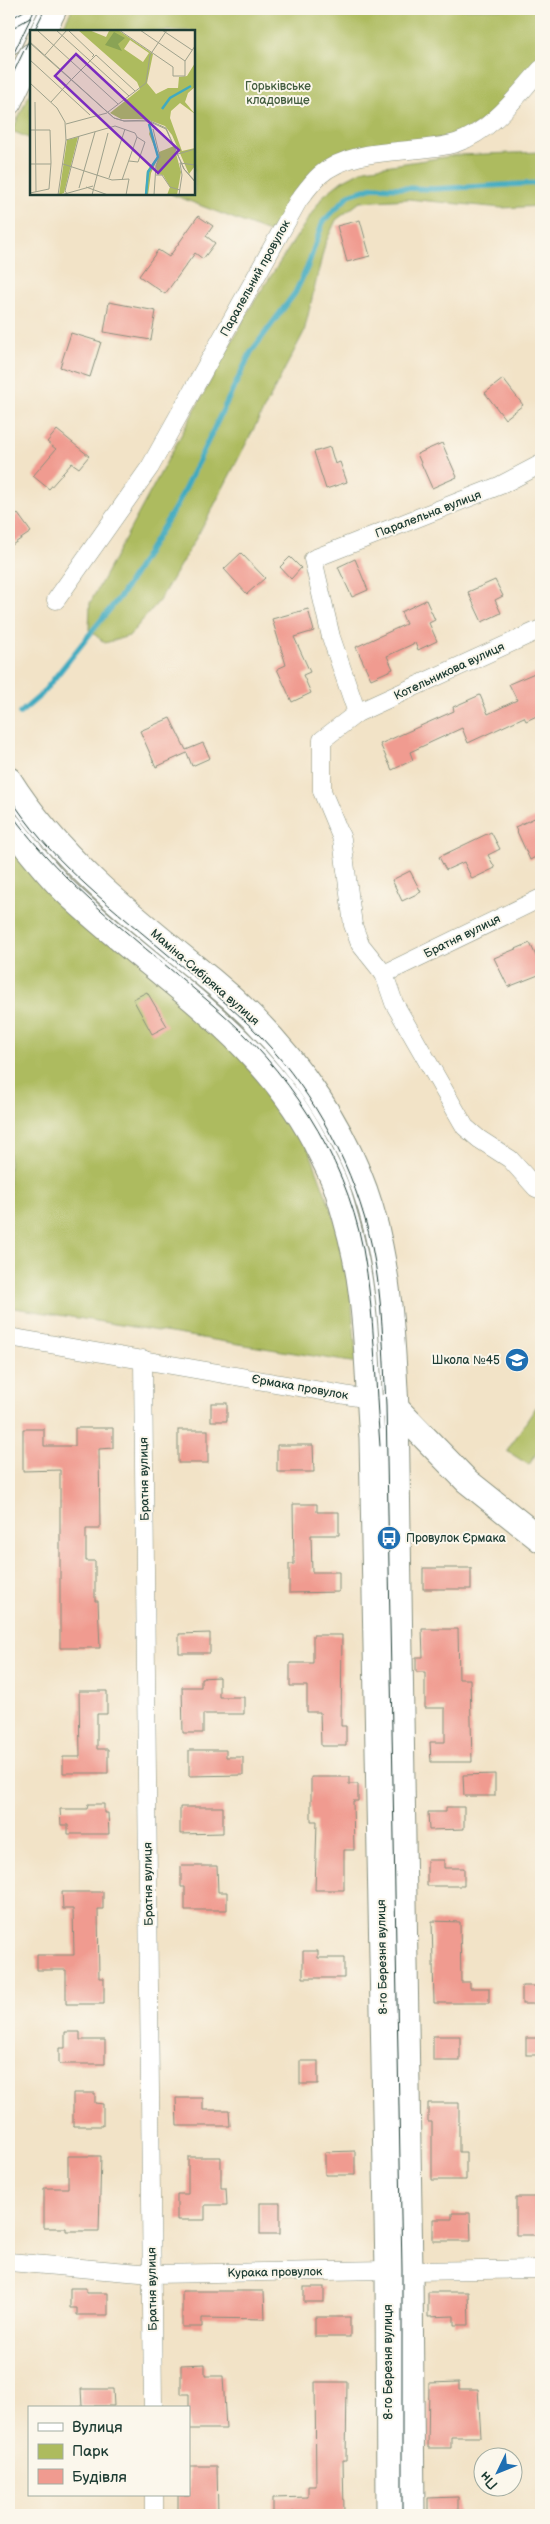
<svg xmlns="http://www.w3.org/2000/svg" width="550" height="2524" font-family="'Balsamiq Sans',sans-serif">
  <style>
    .green { fill: #adbb5e; stroke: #667c49 }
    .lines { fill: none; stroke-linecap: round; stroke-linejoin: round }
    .stream { stroke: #40aac0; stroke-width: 5.5 }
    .building { fill: #f09b90 }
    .street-casing { stroke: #88907e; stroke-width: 19 }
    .secondary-casing { stroke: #88907e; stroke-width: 27 }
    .street { stroke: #fff; stroke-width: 18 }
    .secondary { stroke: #fff; stroke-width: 25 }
    .tram { stroke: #1f3d34; stroke-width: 1 }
    .labels { text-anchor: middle; stroke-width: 4; stroke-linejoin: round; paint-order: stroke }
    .park-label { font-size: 12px; fill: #425c3e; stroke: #fbf7ec }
    .street-label { font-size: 12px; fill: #1f3d34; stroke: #fbf7ec }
    .poi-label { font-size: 12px; fill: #1f3d34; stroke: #fbf7ec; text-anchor: end }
    .inset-river { fill: none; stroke: #40aac0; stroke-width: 2.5 }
    .inset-road { fill: none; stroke: #9ea18c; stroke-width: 1 }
    .view { fill: #7b2cbf; fill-opacity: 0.15; stroke: #7b2cbf; stroke-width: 2.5 }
    .inset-edge { fill: none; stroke: #1f3d34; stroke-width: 2.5 }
  </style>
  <rect width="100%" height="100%" fill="#fbf7ec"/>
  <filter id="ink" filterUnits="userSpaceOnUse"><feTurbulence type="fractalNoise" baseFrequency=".02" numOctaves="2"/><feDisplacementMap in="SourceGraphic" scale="10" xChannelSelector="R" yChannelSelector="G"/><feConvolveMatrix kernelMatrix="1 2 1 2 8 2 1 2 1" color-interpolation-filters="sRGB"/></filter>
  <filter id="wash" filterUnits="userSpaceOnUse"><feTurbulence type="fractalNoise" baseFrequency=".0096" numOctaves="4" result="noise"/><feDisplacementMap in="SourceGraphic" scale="20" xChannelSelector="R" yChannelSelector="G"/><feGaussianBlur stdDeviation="1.12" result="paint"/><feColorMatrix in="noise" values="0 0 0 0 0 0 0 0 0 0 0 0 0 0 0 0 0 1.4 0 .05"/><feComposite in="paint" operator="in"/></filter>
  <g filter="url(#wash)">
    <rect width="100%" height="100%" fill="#f2e3c7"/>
    <g class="green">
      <path d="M72 9H541V58L496 108 476 125 453 136 346 152 271 233 171 194H194V31H61Z"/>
      <path d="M31 91V139L12 131Z"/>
      <path d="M541 152V206L502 208 408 199 360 202 336 220 325 244 304 332 206 521 159 601 129 636 105 643 89 630 90 603 250 308 323 196 342 181 365 169 458 155Z"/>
      <path d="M9 837 244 1055 304 1136 347 1252 357 1363 9 1307Z"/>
      <path d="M536 1407 541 1410V1446L529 1465 507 1451Z"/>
    </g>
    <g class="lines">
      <path class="stream" d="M20 713 41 695 122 594 178 503 251 352 295 293 307 268 323 222 349 195 373 187 433 189 541 183"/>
    </g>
    <g id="blocks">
      <g class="building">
        <path d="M198 216 213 226 206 236 215 243 203 259 195 253 165 294 139 276 158 250 169 257Z"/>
        <path d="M360 220 370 256 347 262 337 226Z"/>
        <path d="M109 302 156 311 151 340 104 332Z"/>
        <path d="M71 333 101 342 90 377 60 367Z"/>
        <path d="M503 379 523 405 505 419 485 393Z"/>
        <path d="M57 430 89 456 79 468 72 463 49 489 33 476 56 449 47 442Z"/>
        <path d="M442 443 457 477 432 488 417 454Z"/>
        <path d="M330 447 335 464 340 462 347 482 326 489 314 452Z"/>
        <path d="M18 514 31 532 9 547V521Z"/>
        <path d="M241 553 265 578 247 594 224 569Z"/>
        <path d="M290 557 301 568 291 579 280 567Z"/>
        <path d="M355 559 368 590 352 597 338 567Z"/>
        <path d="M495 580 503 596 495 600 501 613 482 622 468 592Z"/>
        <path d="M426 600 435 620 429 623 437 641 418 650 415 643 387 656 393 669 371 679 356 647 406 624 401 612Z"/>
        <path d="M308 609 314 631 294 637 310 672 303 675 311 693 292 702 277 669 286 665 272 619Z"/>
        <path d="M537 672 541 681V714L526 721 524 717 468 743 462 728 410 752 413 760 392 770 380 744 454 711 453 707 480 695 488 714 517 700 509 684Z"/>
        <path d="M170 718 186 750 203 743 210 758 192 766 187 753 156 767 140 731Z"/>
        <path d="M541 815V854L530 860 515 827Z"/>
        <path d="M491 832 500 849 488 855 495 868 472 879 464 862 446 870 439 857Z"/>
        <path d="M410 871 421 892 402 901 392 880Z"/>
        <path d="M530 943 541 967V974L508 987 494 958Z"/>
        <path d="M147 992 167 1026 152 1034 133 999Z"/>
        <rect x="211" y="1403" width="16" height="18"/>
        <path d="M75 1428H113V1448L99 1449 100 1529H86V1561H95V1601H98L100 1648H60V1470L23 1471V1429H44V1446H75Z"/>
        <rect x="178" y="1430" width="30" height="33"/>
        <path d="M277 1445H313L314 1472H277Z"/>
        <path d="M293 1504H317V1512H339V1535H311L312 1572H339V1592L289 1593V1564H294Z"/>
        <rect x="423" y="1568" width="48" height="21"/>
        <path d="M422 1629H458L459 1679H470L472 1762H431L430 1742H445V1708H425V1672H416V1657H423Z"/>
        <path d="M210 1633V1653H179V1634Z"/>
        <path d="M313 1635H342L341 1726H346V1746H321L320 1712H307V1686H290V1663H313Z"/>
        <path d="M219 1677V1697H244V1714H203V1733H183L182 1687H201V1678Z"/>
        <path d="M79 1691H107V1714H97V1749H108V1773H63V1757H80Z"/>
        <path d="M189 1750H226V1757H243V1775L189 1776Z"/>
        <path d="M495 1774V1796H464L463 1775Z"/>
        <path d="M311 1777H349V1784H358V1801H353L354 1850H344V1890H315L317 1821H311Z"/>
        <path d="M88 1804H104V1813H108L109 1834H68V1825H61L60 1809H87Z"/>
        <path d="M180 1807H223V1833L180 1834Z"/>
        <path d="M446 1807H464V1829L429 1830 428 1812H446Z"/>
        <path d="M427 1860H444V1868H464V1886H427Z"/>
        <path d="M181 1866H217L218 1892H227V1910H185V1887H181Z"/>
        <path d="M62 1892H103V1909H98L99 1978H104V2004H66V1970H37V1955H74L73 1909H63Z"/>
        <path d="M432 1921 460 1922 461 1982H470V1988H489V2003H434Z"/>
        <path d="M303 1951H318V1958H344V1978H303Z"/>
        <rect x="522" y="1986" width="19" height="18"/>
        <path d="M65 2032H80V2040H105V2064H59V2048H65Z"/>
        <rect x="433" y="2036" width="27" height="25"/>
        <rect x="526" y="2038" width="15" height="17"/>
        <rect x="300" y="2061" width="18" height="23"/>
        <path d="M73 2093H95V2103L103 2104V2126H73Z"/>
        <path d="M176 2098H203V2110H229L230 2126H177Z"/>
        <path d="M428 2103H459V2152H466V2180H432V2122H428Z"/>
        <path d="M355 2151V2175H325V2152Z"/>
        <path d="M68 2156H101L99 2231H66V2228H44V2188H68Z"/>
        <path d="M188 2157H221V2188H226L227 2205H205V2220H177V2194H188Z"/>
        <path d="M516 2197H541L540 2235H516Z"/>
        <rect x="260" y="2203" width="20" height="31"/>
        <path d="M452 2213H470L471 2241H433V2219H452Z"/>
        <rect x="304" y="2287" width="20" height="15"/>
        <path d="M70 2288H86V2293H108V2315H77V2308H70Z"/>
        <path d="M182 2291H264L265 2319 202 2318V2327H182Z"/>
        <path d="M428 2292H468L469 2325H454V2316L428 2317Z"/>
        <rect x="315" y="2317" width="35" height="20"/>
        <path d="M205 2364V2376H223L226 2429H189V2394H181V2365Z"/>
        <path d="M315 2382H347L346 2460H343L344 2512H292V2515H273V2498L308 2497V2486H316Z"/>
        <path d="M459 2382V2389H478L481 2437H451V2448H428L429 2383Z"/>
        <path d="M81 2389H113L114 2406H82Z"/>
        <path d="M189 2466H217L218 2515H178V2495H189Z"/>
        <path d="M458 2497V2515H428V2498Z"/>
      </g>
    </g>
  </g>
  <g filter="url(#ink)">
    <use href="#blocks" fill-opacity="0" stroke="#88907e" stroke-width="1"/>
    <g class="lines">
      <g class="street-casing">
        <g id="street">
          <path d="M56 600 150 467 298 201C305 192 312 182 320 175 354 145 414 155 456 143 492 131 517 96 541 69"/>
          <path d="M541 629 357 713 322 740V791L342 839 353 925 360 944 384 974 394 1003 465 1127 479 1139 510 1159 536 1188 541 1190"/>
          <path d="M357 713 331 637 313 559 501 485 541 464"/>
          <path d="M384 974 541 898"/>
          <path d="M9 1337 368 1399"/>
          <path d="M143 1359 153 2408"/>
          <path d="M9 2262 152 2274 388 2270"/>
          <path d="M410 2271 541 2269"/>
          <path d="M154 2495V2515"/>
        </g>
      </g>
      <g class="secondary-casing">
        <g id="secondary">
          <path d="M43 31 54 9"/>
          <path d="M9 42 25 9"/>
          <path d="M9 102 31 56"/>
          <path d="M9 780C60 861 137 920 211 980 293 1047 360 1141 380 1246 391 1299 393 1354 396 1408L410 2271 412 2515"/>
          <path d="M9 825C27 848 45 871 65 891 155 977 266 1037 321 1154 327 1166 334 1179 338 1192 348 1224 357 1258 361 1291 368 1339 368 1389 372 1438L388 2270 389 2515"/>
          <path d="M388 1406 396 1408 467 1481 541 1540"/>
        </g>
      </g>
      <use href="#street" class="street"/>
      <use href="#secondary" class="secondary"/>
      <g class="tram">
        <path d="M9 20 27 9"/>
        <path d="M9 30 30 18"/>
        <path d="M34 31 45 9"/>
        <path d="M9 63 35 9"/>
        <path d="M9 82 31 36"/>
        <path d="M9 796C47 857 105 902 160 948 194 977 231 1005 262 1038 316 1096 355 1169 372 1247 383 1298 383 1352 386 1405L402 2270V2515"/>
        <path d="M9 811C65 888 142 944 214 1006 287 1069 344 1153 363 1249 375 1313 375 1382 380 1446"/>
      </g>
    </g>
  </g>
  <defs>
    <g id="school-disc" transform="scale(1.25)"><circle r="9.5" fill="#1f6fb2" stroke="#fbf7ec"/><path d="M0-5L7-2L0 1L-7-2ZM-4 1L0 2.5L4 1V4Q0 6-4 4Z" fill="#fff"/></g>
    <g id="bus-disc" transform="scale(1.25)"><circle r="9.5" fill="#1f6fb2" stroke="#fbf7ec"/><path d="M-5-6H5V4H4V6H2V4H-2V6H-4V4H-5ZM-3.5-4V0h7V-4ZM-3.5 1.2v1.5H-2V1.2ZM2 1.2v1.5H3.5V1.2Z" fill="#fff"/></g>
  </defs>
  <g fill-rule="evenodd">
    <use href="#school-disc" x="517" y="1360"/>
    <use href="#bus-disc" x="389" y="1538"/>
  </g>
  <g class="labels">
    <g class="park-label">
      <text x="278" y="90">Горьківське<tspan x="278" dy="14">кладовище</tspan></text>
    </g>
    <g class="street-label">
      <text transform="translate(255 278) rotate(-61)" y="4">Паралельний провулок</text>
      <text transform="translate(428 514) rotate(-21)" y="4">Паралельна вулиця</text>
      <text transform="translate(449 671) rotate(-25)" y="4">Котельникова вулиця</text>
      <text transform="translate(462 936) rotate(-26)" y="4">Братня вулиця</text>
      <text transform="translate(205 977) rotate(41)" y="4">Маміна-Сибіряка вулиця</text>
      <text transform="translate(300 1387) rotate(10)" y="4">Єрмака провулок</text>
      <text transform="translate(144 1479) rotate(-91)" y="4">Братня вулиця</text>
      <text transform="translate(148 1884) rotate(-91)" y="4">Братня вулиця</text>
      <text transform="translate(382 1957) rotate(-91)" y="4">8-го Березня вулиця</text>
      <text transform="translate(275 2272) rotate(-1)" y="4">Курака провулок</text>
      <text transform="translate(152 2289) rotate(-91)" y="4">Братня вулиця</text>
      <text transform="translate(388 2362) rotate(-90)" y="4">8-го Березня вулиця</text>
    </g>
    <g class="poi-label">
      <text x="500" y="1364">Школа №45</text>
      <text x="406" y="1542" text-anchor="start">Провулок Єрмака</text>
    </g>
  </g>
  <g transform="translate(30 30)">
    <rect width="165" height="165" fill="#f2e3c7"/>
    <path d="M48 0H59L76 7 79 1 70 0H88L123 24 117 53 126 64 138 58H148L149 47 157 46 165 33V57L158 63 155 72 165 84 150 73 141 81 140 88 152 121 165 118V136L159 144 142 105 135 96 116 89H91L80 83 110 59 107 52ZM100 10 119 23 113 32 94 19ZM120 100 129 126 121 143 118 165H115L117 141 128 126 119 104ZM48 107 34 163 29 165 37 110ZM144 116 151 142 147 165H137L140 157 133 145 127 144 126 136 129 122Z" fill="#adbb5e" fill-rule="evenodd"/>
    <path d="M84 2 95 8 88 14 92 21 75 15Z" fill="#8aa355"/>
    <path class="inset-river" d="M132 79 140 68 161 56M116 165 118 142 128 127 119 94"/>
    <path class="inset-road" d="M7 0 88 74M26 0 99 66M38 0 64 25 62 27M89 0 143 37V46H155V31L165 16M110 0 155 31M132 0 162 20M0 12 84 88 94 91 118 90 136 98 154 139 165 151M0 13 84 88 94 91H118L136 99 154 139 165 152M15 25 37 0M0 30 60 85M42 49 66 25 105 61M0 53 27 78 35 92 36 110 28 165M5 72 6 162M21 72 41 50M78 82 116 53 120 25 137 0M36 94 77 83M123 99 130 127 126 135 124 165M0 100H20L21 133 19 159 0 163M36 110 85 96 105 103 107 107 92 150M148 124 165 119M99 131 108 132 115 112 107 107M0 134H21M33 134 82 150 99 149 96 165M126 145H132L140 157 150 160M79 148 95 99M56 157 78 165M49 158 65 102M31 165 63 156M38 165 35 161 49 106M62 165 78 103M149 165 152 145 150 133 165 135"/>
    <path class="view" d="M46 24 149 120 128 143 25 46Z"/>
    <rect width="165" height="165" class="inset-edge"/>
  </g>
  <rect width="550" height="2524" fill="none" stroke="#fbf7ec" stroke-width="30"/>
  <rect x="28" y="2406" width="162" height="90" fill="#fbf7ec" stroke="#a3ada2"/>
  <rect x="38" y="2423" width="25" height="8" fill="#ffffff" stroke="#a3ada2"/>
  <text x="72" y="2432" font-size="15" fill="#1f3d34">Вулиця</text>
  <rect x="38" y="2444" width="25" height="15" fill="#adbb5e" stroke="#a3ada2"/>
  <text x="72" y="2456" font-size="15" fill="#1f3d34">Парк</text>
  <rect x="38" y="2469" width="25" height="15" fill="#f09b90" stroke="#a3ada2"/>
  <text x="72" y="2482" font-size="15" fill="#1f3d34">Будівля</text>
  <g transform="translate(498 2472) rotate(227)"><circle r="24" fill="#fbf7ec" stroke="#a3ada2"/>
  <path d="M0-4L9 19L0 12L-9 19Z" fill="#1f6fb2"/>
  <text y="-8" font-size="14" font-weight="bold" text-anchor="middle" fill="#1f3d34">Пн</text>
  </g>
</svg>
